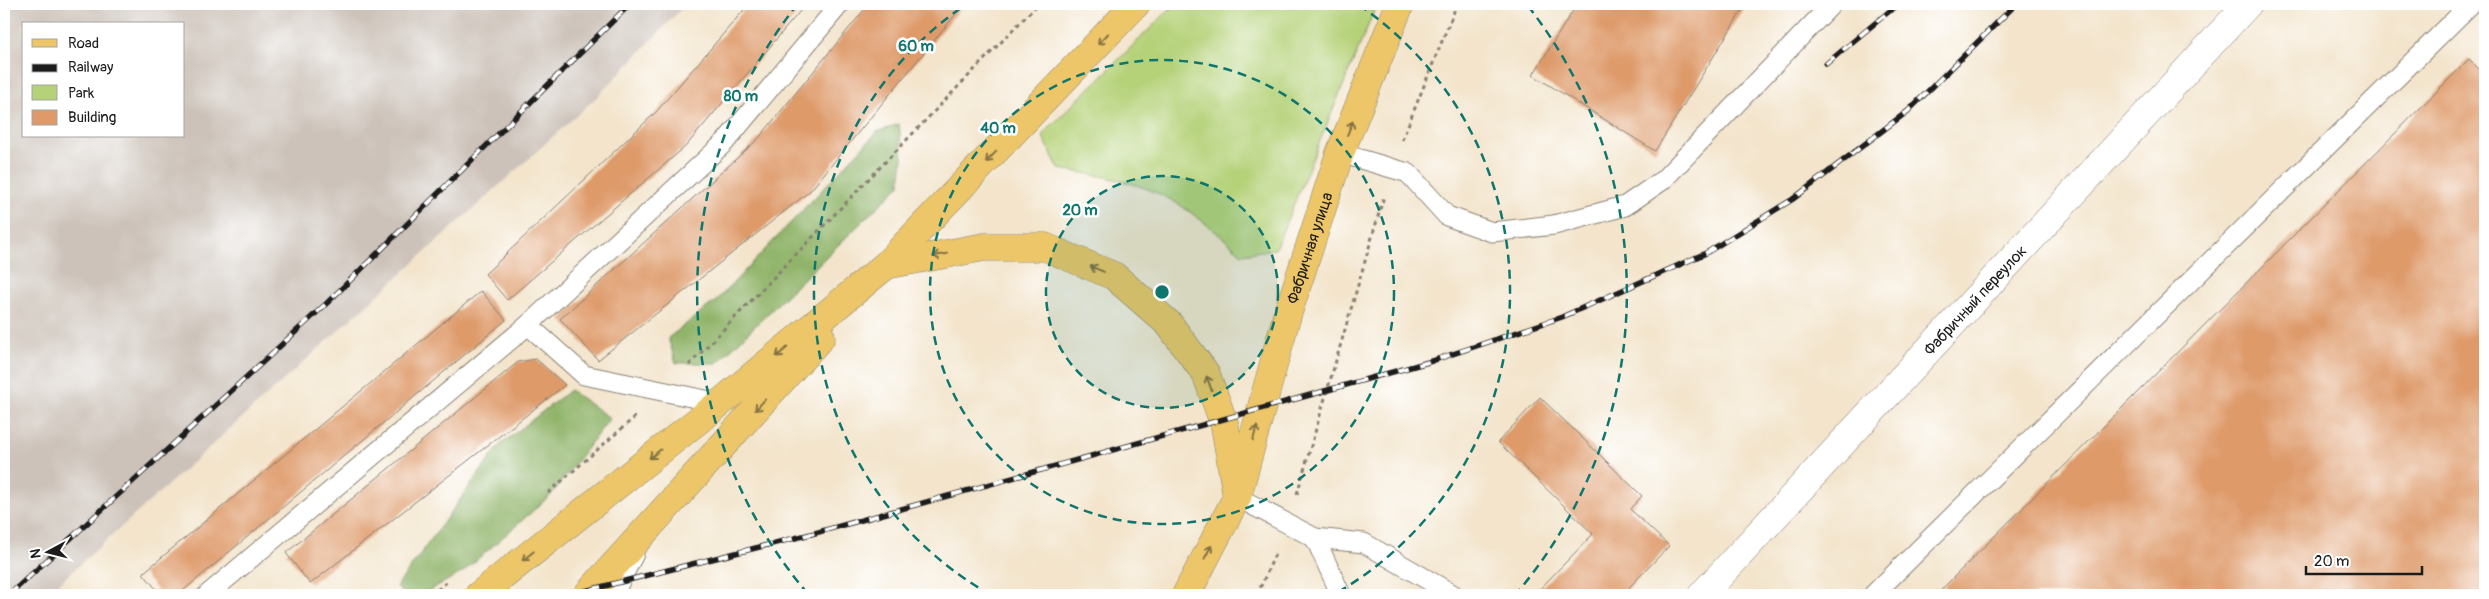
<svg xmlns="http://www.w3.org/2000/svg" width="2489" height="599" font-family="Pangolin,sans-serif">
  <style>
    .industrial { fill: #ccc2b9; fill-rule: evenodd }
    .green { fill: #b5d279; stroke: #68774a }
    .forest { fill: #90b469; stroke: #566842 }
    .building { fill: #de9a69 }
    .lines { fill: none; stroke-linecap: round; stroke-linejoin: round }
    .service-casing { stroke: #888074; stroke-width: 21 }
    .minor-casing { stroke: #888074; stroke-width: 29 }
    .primary-casing { stroke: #888074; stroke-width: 29 }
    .path { stroke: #888074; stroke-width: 3; stroke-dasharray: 4 4; stroke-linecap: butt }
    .service { stroke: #fff; stroke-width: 19 }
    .minor { stroke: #fff; stroke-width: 28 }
    .primary { stroke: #ecc669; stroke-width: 28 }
    .rail-casing { stroke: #1c1c1c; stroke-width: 5.5 }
    .rail { stroke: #fff; stroke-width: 4; stroke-dasharray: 11; stroke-linecap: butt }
    .oneway { stroke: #847142 }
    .ring { fill: none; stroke: #0f766e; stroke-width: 2.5; stroke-dasharray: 9 6 }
    .labels { text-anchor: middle; stroke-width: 5; stroke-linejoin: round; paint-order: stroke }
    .street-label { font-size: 16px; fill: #1c1c1c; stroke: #fff }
    .centre { fill: #0f766e; stroke: #fff; stroke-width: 2.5 }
    .ring-label { font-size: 15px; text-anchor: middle; font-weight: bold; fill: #0f766e; stroke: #fff; stroke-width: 5; stroke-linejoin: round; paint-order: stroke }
  </style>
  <rect width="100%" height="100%" fill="#fff"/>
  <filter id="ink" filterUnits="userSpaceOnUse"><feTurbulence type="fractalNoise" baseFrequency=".02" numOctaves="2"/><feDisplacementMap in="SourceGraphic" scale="10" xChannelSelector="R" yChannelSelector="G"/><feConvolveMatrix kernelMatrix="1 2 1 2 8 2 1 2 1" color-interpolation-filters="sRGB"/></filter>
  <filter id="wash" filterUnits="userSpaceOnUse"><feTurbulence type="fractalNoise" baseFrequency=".0096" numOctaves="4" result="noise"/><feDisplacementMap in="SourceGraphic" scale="20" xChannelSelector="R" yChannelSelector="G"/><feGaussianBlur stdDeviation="1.12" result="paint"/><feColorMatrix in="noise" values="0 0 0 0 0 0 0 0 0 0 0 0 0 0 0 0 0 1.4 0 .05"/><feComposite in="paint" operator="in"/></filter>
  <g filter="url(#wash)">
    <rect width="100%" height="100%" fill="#f3e4cb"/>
    <path class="industrial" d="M4 4H686L599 95 46 595H4ZM24 24H184V136H24Z"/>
    <path class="green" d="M1175 4H1377L1275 249 1242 254C1216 232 1188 206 1155 192 1124 179 1092 174 1059 169L1042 135Z"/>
    <g class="forest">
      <path d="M899 124 903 159 900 185 717 363H676L668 338 718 299 877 132Z"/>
      <path d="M570 390 610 418 551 495 463 572 421 595H403L397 586 500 445Z"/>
    </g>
    <g id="blocks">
      <g class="building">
        <path d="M749 4H806L686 146 507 300 485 274 656 112Z"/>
        <path d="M869 4H964L810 191 598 360 560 319 758 139Z"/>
        <path d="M1577 4H1746L1655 151 1533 75Z"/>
        <path d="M2469 59 2485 75V595H1936Z"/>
        <path d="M481 291 506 320 178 595H161L143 573Z"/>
        <path d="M536 359 565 385 310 584 286 553 518 362Z"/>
        <path d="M1540 397 1642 496 1630 509 1669 546 1622 595H1534L1593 534 1498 442Z"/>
      </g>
    </g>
  </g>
  <g filter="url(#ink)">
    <use href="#blocks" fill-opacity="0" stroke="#888074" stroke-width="1"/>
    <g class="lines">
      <g class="service-casing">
        <g id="service">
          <path d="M1340 153 1408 173 1447 216 1492 232 1554 225 1625 206 1663 180 1831 5"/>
          <path d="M528 325 584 375 720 403"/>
          <path d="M1237 497 1315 538 1364 543 1454 595"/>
          <path d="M1315 538 1341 595"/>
          <path d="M207 595 528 325 725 142 840 4"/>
          <path d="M613 595 634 554"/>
          <path d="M1873 595 2471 4"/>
        </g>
      </g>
      <g class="minor-casing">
        <g id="minor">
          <path id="s1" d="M1702 595 2248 4"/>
        </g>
      </g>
      <g class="primary-casing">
        <g id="primary">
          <path d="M883 268 1136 4"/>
          <path d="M479 595 720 403 886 265 984 247H1045L1114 276 1169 324 1206 374 1225 426 1237 497"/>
          <path d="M587 595 821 337"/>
          <path id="s2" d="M1186 595 1237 497 1286 319 1340 153 1400 4"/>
        </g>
      </g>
      <g class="path">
        <path d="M1402 140 1457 4"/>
        <path d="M689 365 1038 4"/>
        <path d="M548 493 636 416"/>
        <path d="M1297 494 1384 196"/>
        <path d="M431 595 448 581"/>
        <path d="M1257 595 1276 552"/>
      </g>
      <use href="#service" class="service"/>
      <use href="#minor" class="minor"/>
      <use href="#primary" class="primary"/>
      <g class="rail-casing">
        <g id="rail">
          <path d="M1826 64 1898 4"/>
          <path d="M9 595 327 303 630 4"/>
          <path d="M569 595 815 533 1432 361 1562 317 1706 253 1793 199 1908 111 2016 4"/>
        </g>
      </g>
      <use href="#rail" class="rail"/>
    </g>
    <defs><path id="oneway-shaft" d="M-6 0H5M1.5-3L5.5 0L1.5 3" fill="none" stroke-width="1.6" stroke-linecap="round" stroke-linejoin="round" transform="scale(1.25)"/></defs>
    <g class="oneway">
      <use href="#oneway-shaft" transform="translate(1103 39) rotate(133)"/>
      <use href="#oneway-shaft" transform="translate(1350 128) rotate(-68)"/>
      <use href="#oneway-shaft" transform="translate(991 157) rotate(134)"/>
      <use href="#oneway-shaft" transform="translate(940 255) rotate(170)"/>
      <use href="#oneway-shaft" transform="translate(1097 269) rotate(-157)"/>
      <use href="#oneway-shaft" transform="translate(782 352) rotate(140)"/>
      <use href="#oneway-shaft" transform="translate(1209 383) rotate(-110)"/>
      <use href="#oneway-shaft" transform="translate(760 405) rotate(132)"/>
      <use href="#oneway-shaft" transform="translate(1255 433) rotate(-75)"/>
      <use href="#oneway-shaft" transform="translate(655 454) rotate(141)"/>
      <use href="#oneway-shaft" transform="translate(1208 552) rotate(-62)"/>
      <use href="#oneway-shaft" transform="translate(528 556) rotate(141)"/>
    </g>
  </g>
  <circle cx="1162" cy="292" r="116" fill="#0f766e" fill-opacity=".12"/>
  <g class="ring">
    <circle cx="1162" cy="292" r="116"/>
    <circle cx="1162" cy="292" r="232"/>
    <path d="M991 595A348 348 0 0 1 965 5M1359 5A348 348 0 0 1 1333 595"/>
    <path d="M808 594A465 465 0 0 1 796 6M1528 6A465 465 0 0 1 1516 594"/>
  </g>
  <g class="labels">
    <g class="street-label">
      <text dy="6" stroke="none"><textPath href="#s2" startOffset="370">Фабричная улица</textPath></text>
      <text dy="6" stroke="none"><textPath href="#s1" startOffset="402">Фабричный переулок</textPath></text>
    </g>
  </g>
  <circle cx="1162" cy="292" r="8" class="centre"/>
  <g class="ring-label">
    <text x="916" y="51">60 m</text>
    <text x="741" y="101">80 m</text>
    <text x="998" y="133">40 m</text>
    <text x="1080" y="215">20 m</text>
  </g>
  <rect width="2489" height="599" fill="none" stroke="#fff" stroke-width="20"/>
  <rect x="22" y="22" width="162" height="115" fill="#ffffff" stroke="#a4a4a4"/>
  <rect x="32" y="39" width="25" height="8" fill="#ecc669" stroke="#a4a4a4"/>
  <text x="68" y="48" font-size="15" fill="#1c1c1c">Road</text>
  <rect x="32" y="64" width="25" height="8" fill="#1c1c1c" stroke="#a4a4a4"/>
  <text x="68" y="72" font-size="15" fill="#1c1c1c">Railway</text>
  <rect x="32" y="85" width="25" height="15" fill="#b5d279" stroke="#a4a4a4"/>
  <text x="68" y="98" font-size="15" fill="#1c1c1c">Park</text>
  <rect x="32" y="110" width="25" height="15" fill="#de9a69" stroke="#a4a4a4"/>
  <text x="68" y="122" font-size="15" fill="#1c1c1c">Building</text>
  <g transform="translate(48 552) rotate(263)" stroke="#ffffff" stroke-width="4" paint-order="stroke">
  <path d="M0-4L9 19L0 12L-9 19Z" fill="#1c1c1c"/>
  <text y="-8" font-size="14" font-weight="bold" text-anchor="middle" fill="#1c1c1c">N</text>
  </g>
  <path d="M2306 566v8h116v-8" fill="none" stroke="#1c1c1c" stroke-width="2.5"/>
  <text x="2314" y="566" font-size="15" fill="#1c1c1c" stroke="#ffffff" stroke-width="4" paint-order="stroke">20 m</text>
</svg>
